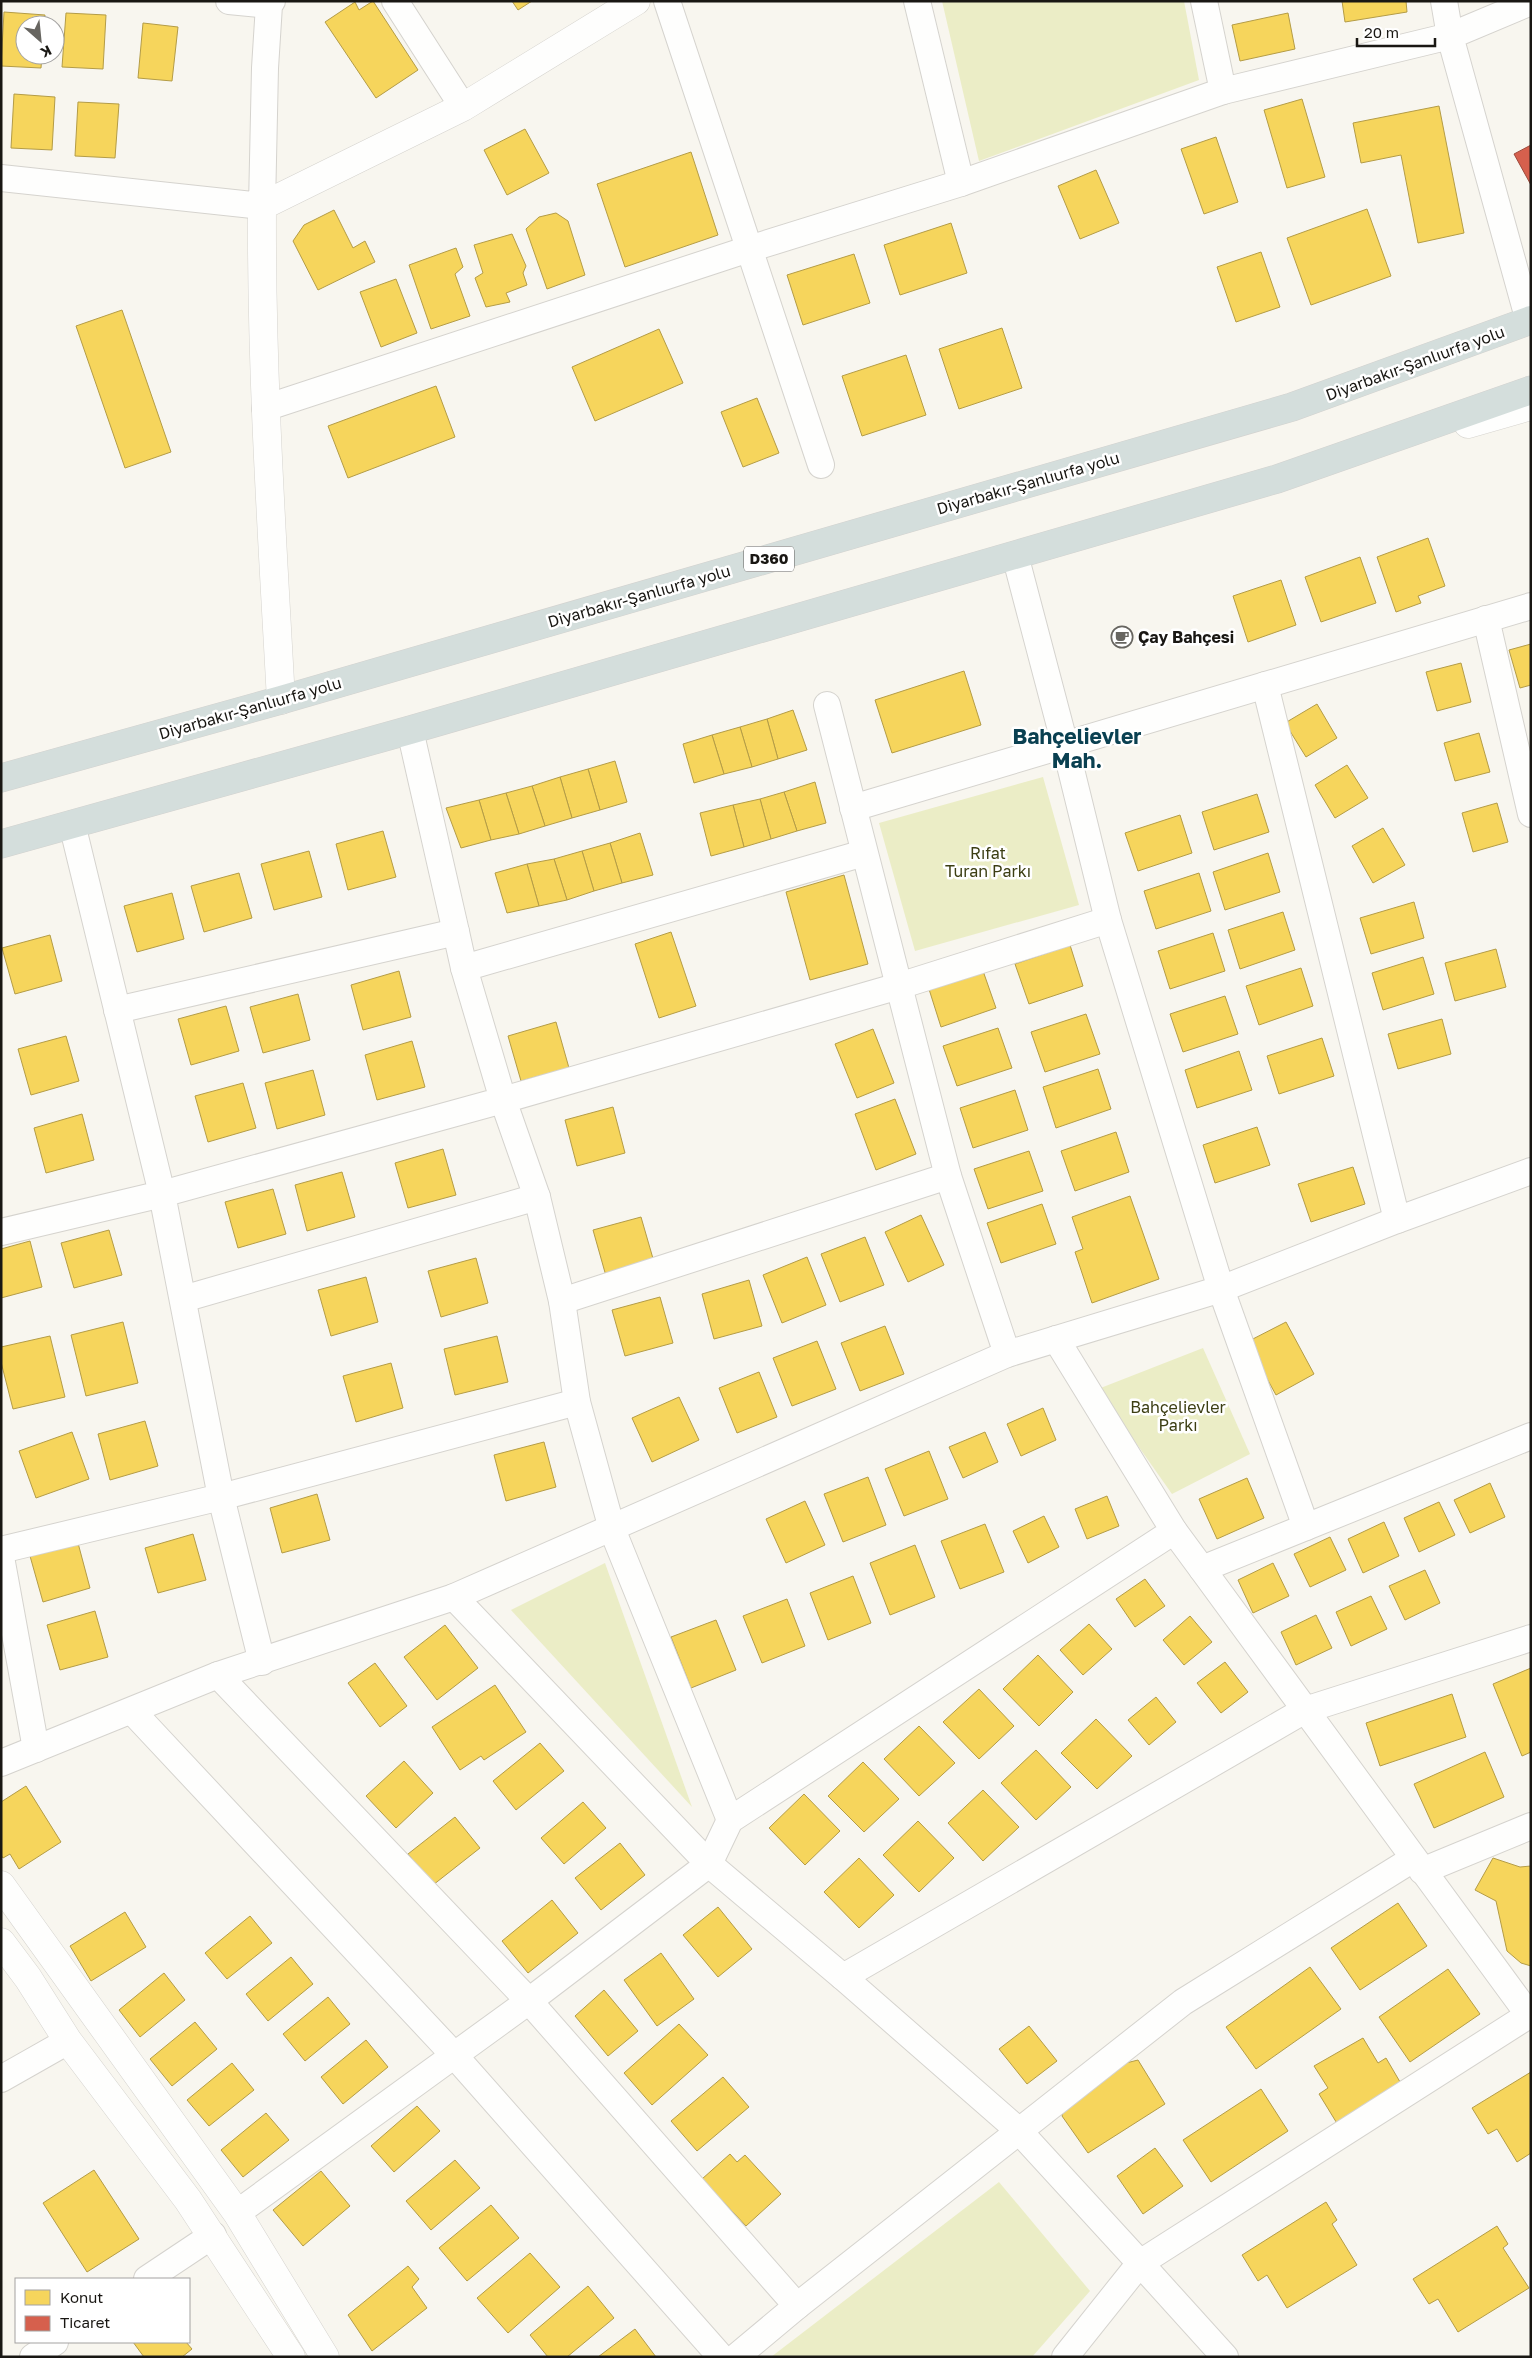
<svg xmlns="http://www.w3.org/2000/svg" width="1532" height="2358" font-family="'Golos Text',sans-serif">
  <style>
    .green { fill: #ebedc6 }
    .homes { fill: #f6d55c; stroke: #b49c46 }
    .shops { fill: #d6604d; stroke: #9d4a3c }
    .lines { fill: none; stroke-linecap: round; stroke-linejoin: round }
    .minor-casing { stroke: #d5d3ce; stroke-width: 28 }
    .tertiary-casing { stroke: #d5d3ce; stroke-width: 29 }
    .secondary-casing { stroke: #d5d3ce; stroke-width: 29 }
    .trunk-casing { stroke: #d3d2cf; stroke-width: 29 }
    .minor { stroke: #fefefd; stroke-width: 26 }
    .tertiary { stroke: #fefefd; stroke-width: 28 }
    .secondary { stroke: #fefefd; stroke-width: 28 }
    .trunk { stroke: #d4dedc; stroke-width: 28 }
    .labels { text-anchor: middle; stroke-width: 5; stroke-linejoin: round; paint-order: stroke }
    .shield { fill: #fff; stroke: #5e5d5a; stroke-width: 1 }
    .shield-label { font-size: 15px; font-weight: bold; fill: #191713 }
    .street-label { font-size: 16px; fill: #191713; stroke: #fff }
    .poi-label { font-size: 16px; font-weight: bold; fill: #191713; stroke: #fff; text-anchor: start }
    .park-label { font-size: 16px; fill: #3c3e13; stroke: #fff }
    .district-label { font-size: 21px; font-weight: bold; fill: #0a4051; stroke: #fff }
  </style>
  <rect width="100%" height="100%" fill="#f8f6ef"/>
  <g class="green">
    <path d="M942 1H1184L1199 80 979 161Z"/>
    <path d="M1043 777 1079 905 915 951 879 823Z"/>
    <path d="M1203 1348 1250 1454 1172 1494 1098 1389Z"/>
    <path d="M605 1563 692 1807 511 1610Z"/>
    <path d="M999 2182 1090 2291 1032 2357H771Z"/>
  </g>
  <g class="homes">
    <path d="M373 1 418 70 376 98 325 22 355 2 359 10Z"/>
    <path d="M512 1H532L518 10Z"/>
    <path d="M1342 1H1406L1407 12 1345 22Z"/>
    <path d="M4 12 45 15 44 25H25V55H42L41 68 1 66Z"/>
    <path d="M66 13 106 15 103 69 62 67Z"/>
    <path d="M1288 13 1295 49 1240 61 1232 25Z"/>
    <path d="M143 23 178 27 172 81 138 78Z"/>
    <path d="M14 94 55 97 52 150 11 148Z"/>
    <path d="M1302 99 1325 177 1287 188 1264 110Z"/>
    <path d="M78 102 119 104 115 158 75 156Z"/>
    <path d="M1439 106 1464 233 1418 243 1401 155 1361 163 1353 123Z"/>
    <path d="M525 129 549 173 507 195 484 150Z"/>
    <path d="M1216 137 1238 202 1204 214 1181 149Z"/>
    <path d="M691 152 718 235 625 267 597 184Z"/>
    <path d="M1096 170 1119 223 1080 239 1058 186Z"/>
    <path d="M1367 209 1391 276 1311 305 1287 238Z"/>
    <path d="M334 210 353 248 365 241 375 262 318 290 293 241 304 225Z"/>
    <path d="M556 213 568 221 585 275 547 289 526 229 539 217Z"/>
    <path d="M951 223 967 273 900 295 884 245Z"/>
    <path d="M512 234 526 266 523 273 527 285 506 293 510 302 486 307 475 278 483 273 474 245Z"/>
    <path d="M456 248 463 267 455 274 470 316 431 329 409 265Z"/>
    <path d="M1261 252 1280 307 1236 322 1217 267Z"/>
    <path d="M854 254 870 303 803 325 787 275Z"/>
    <path d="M396 279 417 333 381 347 360 292Z"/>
    <path d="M122 310 171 452 125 468 76 326Z"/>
    <path d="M1002 328 1022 388 959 409 939 349Z"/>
    <path d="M659 329 683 383 595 421 572 367Z"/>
    <path d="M906 355 926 415 862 436 842 376Z"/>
    <path d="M436 386 455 437 348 478 328 426Z"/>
    <path d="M757 398 779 453 743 467 721 412Z"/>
    <path d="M1428 538 1445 586 1418 596 1421 603 1396 612 1377 557Z"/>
    <path d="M1360 557 1376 603 1321 622 1305 577Z"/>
    <path d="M1281 580 1296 625 1248 642 1233 596Z"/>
    <path d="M1531 644V685L1520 688 1509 650Z"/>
    <path d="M1461 663 1471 702 1437 711 1426 672Z"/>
    <path d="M964 671 981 725 892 753 875 700Z"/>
    <path d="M1317 704 1337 738 1306 757 1285 723Z"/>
    <path d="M793 710 807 750 778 759 767 719Z"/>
    <path d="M767 719 778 759 752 767 740 727Z"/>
    <path d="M740 727 752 767 724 774 712 735Z"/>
    <path d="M1479 733 1490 772 1455 781 1444 743Z"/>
    <path d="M712 735 724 774 694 783 683 744Z"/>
    <path d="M615 761 627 802 600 810 588 769Z"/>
    <path d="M1347 765 1368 798 1335 818 1315 785Z"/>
    <path d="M588 769 600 810 572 818 560 777Z"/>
    <path d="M560 777 572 818 545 826 532 786Z"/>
    <path d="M815 782 826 823 797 831 784 792Z"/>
    <path d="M532 786 545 826 519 834 506 793Z"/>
    <path d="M784 792 797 831 771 839 760 799Z"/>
    <path d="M506 793 519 834 491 840 479 800Z"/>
    <path d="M1257 794 1269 832 1214 850 1202 812Z"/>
    <path d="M760 799 771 839 744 847 733 805Z"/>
    <path d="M479 800 491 840 461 848 446 808Z"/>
    <path d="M1497 803 1508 842 1473 852 1462 813Z"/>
    <path d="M733 805 744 847 711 856 700 813Z"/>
    <path d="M1180 815 1192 853 1138 871 1125 833Z"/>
    <path d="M1383 828 1405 865 1373 883 1352 846Z"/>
    <path d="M383 831 396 877 348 890 336 844Z"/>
    <path d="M640 833 653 875 622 883 610 843Z"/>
    <path d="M610 843 622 883 594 891 582 851Z"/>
    <path d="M309 851 322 897 274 910 261 864Z"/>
    <path d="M582 851 594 891 567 900 554 859Z"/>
    <path d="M1268 853 1280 892 1225 910 1213 872Z"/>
    <path d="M554 859 567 900 539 906 527 864Z"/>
    <path d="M527 864 539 906 507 913 495 873Z"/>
    <path d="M239 873 252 918 204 932 191 886Z"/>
    <path d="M1199 873 1211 911 1156 929 1144 891Z"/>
    <path d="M844 875 868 964 810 980 786 892Z"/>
    <path d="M172 893 184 939 137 952 124 906Z"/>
    <path d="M1414 902 1424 938 1371 954 1360 918Z"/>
    <path d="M1283 912 1295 950 1240 969 1228 930Z"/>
    <path d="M671 932 696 1006 659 1018 635 944Z"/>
    <path d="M1213 933 1225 971 1170 989 1158 951Z"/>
    <path d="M50 935 62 981 15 994 2 948Z"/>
    <path d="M1070 945 1083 986 1029 1004 1015 964Z"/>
    <path d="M1496 949 1506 987 1455 1001 1445 963Z"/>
    <path d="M1423 957 1434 994 1383 1010 1372 973Z"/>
    <path d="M982 968 996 1008 941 1027 928 986Z"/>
    <path d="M1301 968 1313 1006 1259 1025 1246 986Z"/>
    <path d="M399 971 411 1017 363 1030 351 985Z"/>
    <path d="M298 994 310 1040 263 1053 250 1007Z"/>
    <path d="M1225 996 1238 1034 1183 1052 1170 1014Z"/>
    <path d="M226 1006 239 1051 191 1065 178 1019Z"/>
    <path d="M1086 1014 1100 1054 1045 1072 1031 1032Z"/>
    <path d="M1442 1019 1451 1054 1398 1069 1388 1034Z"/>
    <path d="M556 1022 569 1068 521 1081 508 1036Z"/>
    <path d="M998 1028 1012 1068 957 1086 943 1046Z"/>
    <path d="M873 1029 894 1083 857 1098 835 1044Z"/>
    <path d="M66 1036 79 1081 31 1095 18 1049Z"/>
    <path d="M1322 1038 1334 1076 1279 1094 1267 1056Z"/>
    <path d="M412 1041 425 1087 377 1100 365 1055Z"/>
    <path d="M1239 1051 1252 1090 1197 1108 1185 1070Z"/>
    <path d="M1098 1069 1111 1109 1056 1128 1043 1087Z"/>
    <path d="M313 1070 325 1115 277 1129 265 1083Z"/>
    <path d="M243 1083 256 1128 208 1142 195 1096Z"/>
    <path d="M1015 1090 1028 1130 973 1148 960 1108Z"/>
    <path d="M895 1099 916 1154 876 1170 855 1114Z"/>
    <path d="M613 1107 625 1153 577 1166 565 1120Z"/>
    <path d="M82 1114 94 1160 46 1173 34 1128Z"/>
    <path d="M1257 1127 1270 1165 1215 1183 1203 1145Z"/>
    <path d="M1116 1132 1129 1172 1075 1191 1061 1151Z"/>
    <path d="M443 1149 456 1195 408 1208 395 1163Z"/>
    <path d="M1029 1151 1043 1191 988 1209 974 1169Z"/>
    <path d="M1353 1167 1365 1204 1311 1222 1298 1184Z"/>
    <path d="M342 1172 355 1217 307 1231 295 1185Z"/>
    <path d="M273 1189 286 1234 238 1248 225 1202Z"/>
    <path d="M1130 1196 1159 1279 1092 1303 1075 1252 1083 1249 1072 1217Z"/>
    <path d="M1042 1204 1056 1244 1001 1263 987 1223Z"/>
    <path d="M921 1215 944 1265 908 1282 885 1232Z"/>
    <path d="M641 1217 654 1262 606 1276 593 1230Z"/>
    <path d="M109 1230 122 1275 74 1288 61 1243Z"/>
    <path d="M865 1237 884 1285 840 1302 821 1254Z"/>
    <path d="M30 1241 42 1287 1 1298V1249Z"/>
    <path d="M807 1257 826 1305 782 1323 763 1275Z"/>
    <path d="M476 1258 488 1303 441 1317 428 1271Z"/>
    <path d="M366 1277 378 1322 331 1336 318 1290Z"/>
    <path d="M749 1280 762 1326 714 1339 702 1294Z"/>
    <path d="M660 1297 673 1343 625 1356 612 1310Z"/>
    <path d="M123 1322 138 1383 86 1396 71 1335Z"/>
    <path d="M1286 1322 1314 1374 1276 1395 1247 1342Z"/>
    <path d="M885 1326 904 1374 860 1391 841 1343Z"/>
    <path d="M50 1336 65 1397 13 1409 1 1362V1347Z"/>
    <path d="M497 1336 508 1382 455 1395 444 1349Z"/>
    <path d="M817 1341 836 1389 792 1406 773 1358Z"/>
    <path d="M391 1363 403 1408 356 1422 343 1376Z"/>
    <path d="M759 1372 777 1417 737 1433 719 1388Z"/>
    <path d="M679 1397 699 1440 652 1462 632 1418Z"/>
    <path d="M1043 1408 1056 1440 1021 1456 1007 1424Z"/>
    <path d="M145 1421 158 1466 110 1480 98 1434Z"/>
    <path d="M72 1432 89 1479 36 1498 19 1451Z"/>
    <path d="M985 1432 998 1462 963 1478 949 1447Z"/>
    <path d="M544 1442 556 1487 506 1501 494 1455Z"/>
    <path d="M929 1451 948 1499 904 1516 885 1469Z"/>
    <path d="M868 1477 886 1525 843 1542 824 1494Z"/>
    <path d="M1247 1478 1264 1518 1217 1539 1199 1499Z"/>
    <path d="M1490 1483 1505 1517 1470 1533 1454 1500Z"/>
    <path d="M317 1494 330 1540 282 1553 270 1508Z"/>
    <path d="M1107 1496 1119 1526 1087 1539 1075 1509Z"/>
    <path d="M805 1501 825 1545 786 1563 766 1519Z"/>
    <path d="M1439 1502 1455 1535 1419 1552 1404 1518Z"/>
    <path d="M1044 1516 1059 1547 1028 1563 1013 1531Z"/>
    <path d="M1384 1522 1399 1556 1363 1573 1348 1539Z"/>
    <path d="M985 1524 1004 1572 960 1589 941 1541Z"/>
    <path d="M193 1534 206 1580 158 1593 145 1548Z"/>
    <path d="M1330 1537 1346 1570 1310 1587 1294 1554Z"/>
    <path d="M78 1543 90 1588 43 1602 30 1556Z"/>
    <path d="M915 1545 935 1597 890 1615 870 1563Z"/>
    <path d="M1273 1563 1289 1596 1253 1613 1238 1580Z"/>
    <path d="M1425 1570 1440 1603 1405 1620 1389 1586Z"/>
    <path d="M853 1576 871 1623 828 1640 810 1593Z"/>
    <path d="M1145 1579 1165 1606 1135 1627 1116 1599Z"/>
    <path d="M1371 1596 1387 1629 1351 1646 1336 1612Z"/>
    <path d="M787 1599 805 1646 762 1663 743 1616Z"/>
    <path d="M95 1611 108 1657 60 1670 47 1625Z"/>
    <path d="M1316 1615 1332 1648 1296 1665 1281 1632Z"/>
    <path d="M1190 1616 1212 1642 1184 1665 1163 1640Z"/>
    <path d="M716 1620 736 1670 691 1688 671 1637Z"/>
    <path d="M1089 1624 1112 1649 1083 1675 1060 1650Z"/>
    <path d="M445 1625 478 1668 437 1700 404 1657Z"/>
    <path d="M1038 1655 1073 1692 1039 1726 1003 1689Z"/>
    <path d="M1225 1662 1248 1692 1221 1713 1197 1683Z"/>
    <path d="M375 1663 407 1706 380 1727 348 1683Z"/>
    <path d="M1531 1668V1752L1522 1756 1493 1684Z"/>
    <path d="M495 1685 526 1732 484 1760 481 1756 460 1770 432 1727Z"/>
    <path d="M979 1689 1014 1726 979 1759 943 1722Z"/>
    <path d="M1452 1694 1466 1737 1380 1766 1366 1723Z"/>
    <path d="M1156 1697 1176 1722 1149 1745 1128 1720Z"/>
    <path d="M1096 1719 1132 1756 1097 1789 1061 1753Z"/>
    <path d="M919 1726 955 1763 919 1796 884 1759Z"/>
    <path d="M540 1743 564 1771 516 1810 493 1781Z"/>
    <path d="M1036 1750 1071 1787 1036 1820 1001 1783Z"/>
    <path d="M1485 1752 1504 1797 1434 1828 1414 1784Z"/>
    <path d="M404 1761 433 1793 396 1828 366 1796Z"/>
    <path d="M863 1762 899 1799 864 1832 828 1796Z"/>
    <path d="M26 1786 61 1842 19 1869 10 1854 3 1858 1 1855V1802Z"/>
    <path d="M983 1790 1019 1827 983 1861 948 1823Z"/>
    <path d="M804 1794 840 1831 805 1865 769 1828Z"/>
    <path d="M583 1802 606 1828 564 1864 541 1838Z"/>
    <path d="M455 1817 480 1848 433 1885 408 1854Z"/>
    <path d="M918 1821 954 1858 919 1892 883 1855Z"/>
    <path d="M620 1843 645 1875 601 1910 575 1878Z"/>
    <path d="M859 1858 894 1895 859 1928 824 1892Z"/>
    <path d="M1493 1858 1520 1867 1531 1866V1966L1521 1963 1507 1951 1496 1901 1475 1890Z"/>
    <path d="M552 1900 578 1933 528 1973 502 1941Z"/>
    <path d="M1398 1903 1427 1946 1360 1990 1331 1948Z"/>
    <path d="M718 1907 752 1949 718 1977 683 1935Z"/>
    <path d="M125 1912 146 1947 91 1981 70 1946Z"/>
    <path d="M250 1916 272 1943 227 1979 205 1953Z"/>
    <path d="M661 1953 694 1999 657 2026 624 1980Z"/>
    <path d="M291 1957 313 1984 268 2021 246 1994Z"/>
    <path d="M1310 1967 1341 2009 1256 2069 1226 2027Z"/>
    <path d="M1448 1969 1480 2014 1410 2062 1379 2017Z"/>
    <path d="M164 1973 185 2000 140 2037 119 2010Z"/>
    <path d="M604 1990 638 2031 608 2056 575 2016Z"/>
    <path d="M328 1997 350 2024 305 2061 283 2034Z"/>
    <path d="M195 2022 217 2049 172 2086 150 2059Z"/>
    <path d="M679 2024 708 2055 652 2105 624 2073Z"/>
    <path d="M1029 2026 1057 2061 1027 2084 999 2049Z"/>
    <path d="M1363 2038 1378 2063 1386 2058 1403 2087 1338 2125 1319 2094 1328 2088 1314 2066Z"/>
    <path d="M366 2040 388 2067 343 2104 321 2077Z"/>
    <path d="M1138 2060 1165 2104 1088 2153 1062 2116 1068 2097 1118 2065Z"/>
    <path d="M232 2063 254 2090 209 2126 187 2100Z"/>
    <path d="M1531 2072V2153L1517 2162 1497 2129 1488 2134 1472 2108Z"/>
    <path d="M723 2077 749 2107 697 2151 671 2121Z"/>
    <path d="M1261 2089 1288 2131 1211 2182 1183 2140Z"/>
    <path d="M417 2106 440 2131 394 2172 371 2146Z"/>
    <path d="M266 2113 289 2140 243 2177 221 2150Z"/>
    <path d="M1155 2148 1183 2186 1143 2214 1117 2176Z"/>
    <path d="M730 2154 737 2162 745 2155 781 2194 746 2226 702 2179Z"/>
    <path d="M455 2160 480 2188 431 2230 406 2201Z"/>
    <path d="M94 2170 139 2239 87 2272 43 2203Z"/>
    <path d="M321 2171 350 2206 303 2246 273 2210Z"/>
    <path d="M1326 2202 1337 2220 1332 2224 1357 2265 1287 2308 1267 2275 1258 2281 1242 2255Z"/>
    <path d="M491 2205 519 2238 467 2281 439 2248Z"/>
    <path d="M1497 2226 1508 2244 1503 2248 1529 2288 1458 2332 1438 2299 1429 2304 1413 2279Z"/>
    <path d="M530 2253 560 2287 508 2333 477 2298Z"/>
    <path d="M408 2266 419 2279 412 2287 427 2308 372 2351 348 2315Z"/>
    <path d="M588 2286 614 2318 567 2357H548L530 2335Z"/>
    <path d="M635 2329 656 2357H598Z"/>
    <path d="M133 2342H186L192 2349 182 2357H144Z"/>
  </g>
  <path class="shops" d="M1531 145V185L1514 154Z"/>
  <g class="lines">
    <g class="minor-casing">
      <g id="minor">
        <path d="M229 1 269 5 268 1"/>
        <path d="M395 1 463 107"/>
        <path d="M667 1 821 465"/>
        <path d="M917 1 961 183"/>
        <path d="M1204 1 1223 91"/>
        <path d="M1 178 262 206 265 68 269 5 272 1"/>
        <path d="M1529 321 1450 36 1531 2"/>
        <path d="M265 408 749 249 961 183 1223 91 1450 36 1444 1"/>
        <path d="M1015 555 1065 745 1108 920 1221 1289 1306 1527 1531 1436"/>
        <path d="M1486 619 1531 814"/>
        <path d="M1265 685 1397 1220"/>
        <path d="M827 705 899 986 1108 920"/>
        <path d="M410 730 456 932"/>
        <path d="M853 808 1531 606"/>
        <path d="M464 968 864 853"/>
        <path d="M117 1010 456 932 464 968 503 1100 162 1194 221 1497 262 1662"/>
        <path d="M1 1232 162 1194 72 824"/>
        <path d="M183 1299 537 1197"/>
        <path d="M562 1301 948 1176"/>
        <path d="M1174 1531 1202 1569 1306 1527"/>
        <path d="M1 1550 221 1497 577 1402"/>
        <path d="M1 1557 36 1749"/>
        <path d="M1202 1569 1529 2015H1531"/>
        <path d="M454 1597 1007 1354 1221 1289 1397 1220 1531 1171"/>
        <path d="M218 1675 529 2001 797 2306"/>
        <path d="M132 1711 454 2055 721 2357"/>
        <path d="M1 1763 218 1675 454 1597 709 1864 843 1977 1305 1710 1531 1638"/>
        <path d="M730 1820 612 1529 577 1402 562 1301 537 1197 503 1100 899 986 948 1176 1007 1354"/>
        <path d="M1422 1871 1531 1826"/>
        <path d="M843 1977 1018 2130 1140 2263 1529 2015"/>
        <path d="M1 2079 68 2041"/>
        <path d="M237 2213 529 2001 709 1864 730 1820 1174 1531 1056 1339"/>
        <path d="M147 2279 213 2235"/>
        <path d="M33 2357 55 2342"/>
        <path d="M736 2357 797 2306 1183 2002 1413 1859"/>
        <path d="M1065 2357 1140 2263 1225 2357"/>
      </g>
    </g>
    <g class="tertiary-casing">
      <g id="tertiary">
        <path d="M281 700C272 535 261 371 262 206L463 107 636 1"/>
        <path d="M1 1885 237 2213 325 2357"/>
        <path d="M1 1942 28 1978 68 2041 188 2200 291 2357"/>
      </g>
    </g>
    <g class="secondary-casing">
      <path id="secondary" d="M1468 424 1531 406"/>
    </g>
    <g class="trunk-casing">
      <g id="trunk">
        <path d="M1 778 281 700 1292 407 1531 320"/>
        <path d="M1 844 410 730 1277 479 1531 390"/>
      </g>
    </g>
    <use href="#minor" class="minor"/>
    <use href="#tertiary" class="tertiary"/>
    <use href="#secondary" class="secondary"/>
    <use href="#trunk" class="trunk"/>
  </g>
  <defs>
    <g id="cafe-ring" transform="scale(1.125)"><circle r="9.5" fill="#fff" stroke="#676560" stroke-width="1.5"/><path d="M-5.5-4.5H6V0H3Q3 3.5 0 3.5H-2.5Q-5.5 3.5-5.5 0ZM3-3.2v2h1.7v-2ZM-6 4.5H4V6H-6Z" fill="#676560"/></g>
  </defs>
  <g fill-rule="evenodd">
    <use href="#cafe-ring" x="1122" y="637"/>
  </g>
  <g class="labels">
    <rect class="shield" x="744" y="546.5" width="50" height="25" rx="4"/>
    <g class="shield-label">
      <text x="769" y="564">D360</text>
    </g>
    <g class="street-label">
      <text transform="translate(1415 363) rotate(-20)" y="6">Diyarbakır-Şanlıurfa yolu</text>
      <text transform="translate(1028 483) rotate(-16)" y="6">Diyarbakır-Şanlıurfa yolu</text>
      <text transform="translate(639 596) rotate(-16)" y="6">Diyarbakır-Şanlıurfa yolu</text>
      <text transform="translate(250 708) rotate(-16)" y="6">Diyarbakır-Şanlıurfa yolu</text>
    </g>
    <g class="poi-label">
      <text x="1138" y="643">Çay Bahçesi</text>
    </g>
    <g class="park-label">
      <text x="988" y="859">Rıfat<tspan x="988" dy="18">Turan Parkı</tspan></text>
      <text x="1178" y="1413">Bahçelievler<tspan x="1178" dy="18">Parkı</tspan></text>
    </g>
    <g class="district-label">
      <text x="1077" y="744">Bahçelievler<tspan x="1077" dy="24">Mah.</tspan></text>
    </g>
  </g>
  <rect width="1532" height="2358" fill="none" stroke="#191713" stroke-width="5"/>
  <rect x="15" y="2278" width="175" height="65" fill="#ffffff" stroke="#a3a2a1"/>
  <rect x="25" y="2290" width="25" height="15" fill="#f6d55c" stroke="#a3a2a1"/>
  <text x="60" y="2303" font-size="15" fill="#191713">Konut</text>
  <rect x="25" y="2316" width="25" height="15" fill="#d6604d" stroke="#a3a2a1"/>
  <text x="60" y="2328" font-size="15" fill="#191713">Ticaret</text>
  <g transform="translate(40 40) rotate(153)"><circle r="24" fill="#ffffff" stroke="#a3a2a1"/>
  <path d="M0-4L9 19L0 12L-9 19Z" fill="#676560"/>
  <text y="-8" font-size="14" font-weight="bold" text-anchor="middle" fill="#191713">K</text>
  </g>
  <path d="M1357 38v8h78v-8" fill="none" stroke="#191713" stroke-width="2.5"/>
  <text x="1364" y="38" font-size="15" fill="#191713" stroke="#ffffff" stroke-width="4" paint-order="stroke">20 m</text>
</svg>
